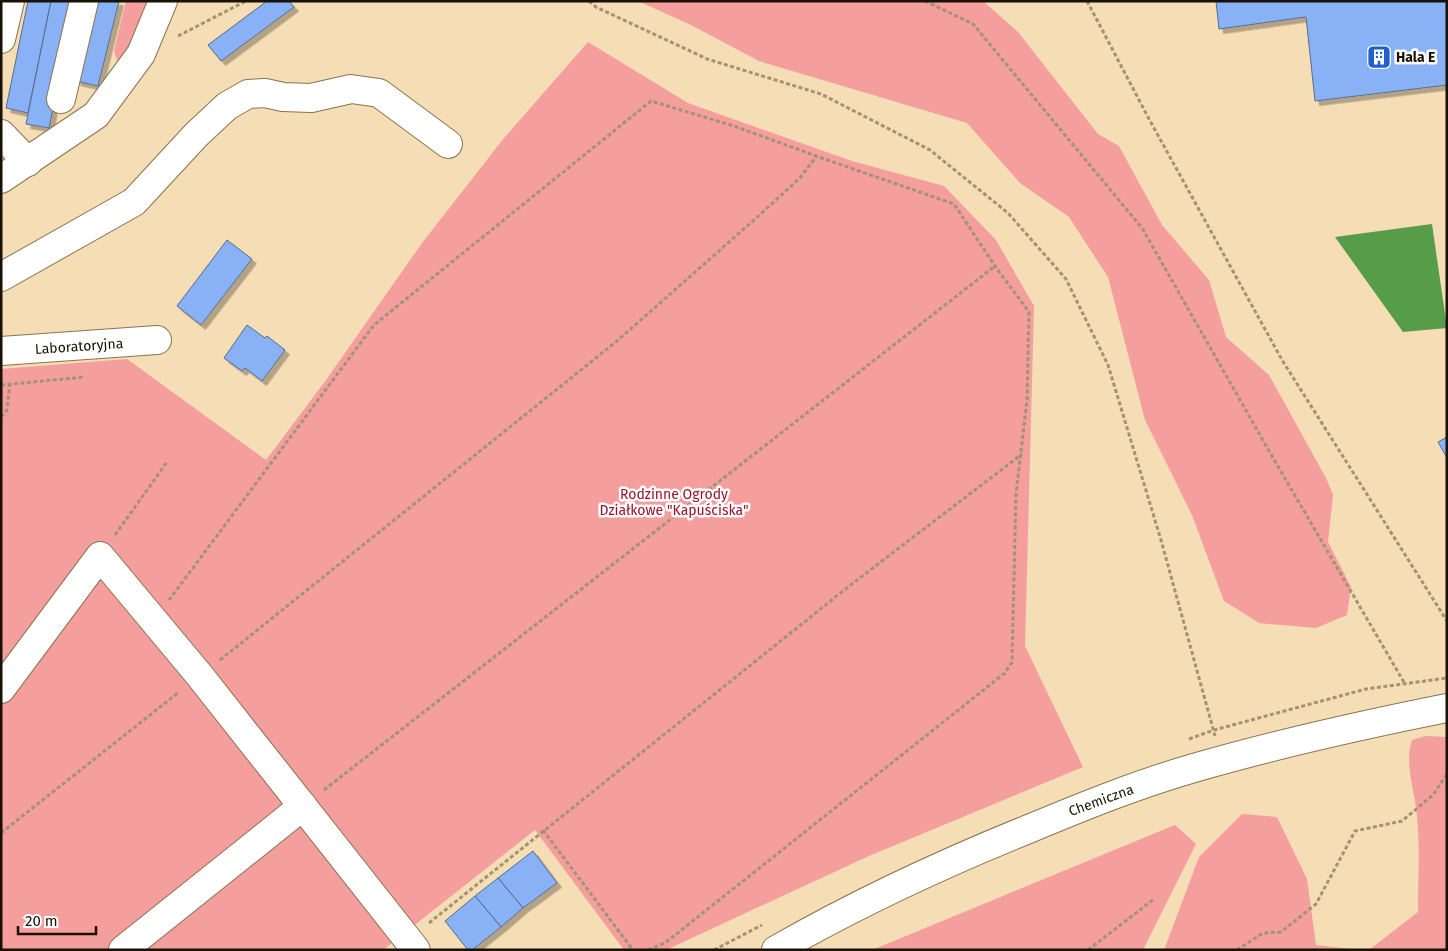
<svg xmlns="http://www.w3.org/2000/svg" width="1448" height="951" font-family="'Fira Sans',sans-serif">
  <style>
    .green { fill: #f49e9e }
    .water { fill: #579c48 }
    .building { fill: #88b1f6; stroke: #576b8d; filter: url(#shadow) }
    .lines { fill: none; stroke-linecap: round; stroke-linejoin: round }
    .minor-casing { stroke: #897450; stroke-width: 30 }
    .path { stroke: #a49274; stroke-width: 3; stroke-dasharray: 4 2.5; stroke-linecap: butt }
    .minor { stroke: #fff; stroke-width: 28 }
    .labels { text-anchor: middle; stroke-width: 5; stroke-linejoin: round; paint-order: stroke }
    .poi-label { font-size: 14px; font-weight: bold; fill: #191104; stroke: #fff; text-anchor: start }
    .street-label { font-size: 14px; fill: #191104; stroke: #fff }
    .park-label { font-size: 14px; fill: #9a1129; stroke: #fff }
  </style>
  <defs>
    <filter id="shadow"><feDropShadow dx="4.5" dy="4.5" stdDeviation="0" flood-color="#0004"/></filter>
  </defs>
  <rect width="100%" height="100%" fill="#f5ddb5"/>
  <g class="green">
    <path d="M126 1H147L126 58 118 63 114 51Z"/>
    <path d="M638 1H983L1018 32 1098 134 1119 146 1162 225 1209 280 1226 337 1269 375 1326 478 1333 495 1328 542 1351 587 1347 615 1316 628 1259 623 1224 601 1192 515 1145 420 1108 277 1069 217 1020 183 967 123 759 61 691 25Z"/>
    <path d="M588 42 688 103 852 161 944 186 996 240 1034 306 1025 646 1083 767 869 856 666 950H624L535 830 383 950H1V369L127 359 266 460 326 380 422 243 504 138Z"/>
    <path d="M1425 736 1447 737V950H1369L1418 912C1418 881 1420 848 1417 816 1415 792 1404 763 1412 740Z"/>
    <path d="M1242 814 1277 817 1307 879 1316 945 1359 950H1164L1199 857Z"/>
    <path d="M1175 825 1196 844 1143 950H872Z"/>
  </g>
  <path class="water" d="M1432 224 1447 328 1403 332 1335 237Z"/>
  <g class="building">
    <path d="M28 1H51L28 113 6 108Z"/>
    <path d="M51 1H75L49 128 26 124Z"/>
    <path d="M96 1H119L98 86 76 81Z"/>
    <path d="M267 1H289L294 7 221 61 208 45Z"/>
    <path d="M1216 1H1447V85L1315 101 1306 17 1219 29Z"/>
    <path d="M227 240 252 259 201 325 177 306Z"/>
    <path d="M247 325 265 338 267 336 285 350 262 381 245 368 242 371 224 358Z"/>
    <path d="M1447 437V458L1438 442Z"/>
    <path d="M533 851 557 883 523 908 498 878Z"/>
    <path d="M498 878 523 908 501 927 475 896Z"/>
    <path d="M475 896 501 927 472 950H468L445 921Z"/>
  </g>
  <g class="lines">
    <g class="minor-casing">
      <g id="minor">
        <path d="M1 39 10 1"/>
        <path d="M61 99 84 1"/>
        <path d="M1 134 28 162"/>
        <path d="M1 179 96 115 141 54 163 1"/>
        <path d="M1 277 134 202 196 135 227 106 248 94 265 93 283 97 311 98 351 89 379 93 448 144"/>
        <path d="M1 351 157 340"/>
        <path d="M1 689 100 556 200 676 416 950"/>
        <path d="M123 950 303 806"/>
        <path d="M776 950C858 903 944 863 1031 828 1084 806 1138 784 1194 768 1277 744 1362 725 1447 708"/>
      </g>
    </g>
    <g class="path">
      <path d="M589 1 596 7 707 59 821 94 930 150 1008 213 1066 279 1108 365 1161 540 1215 736"/>
      <path d="M925 1 973 24 1142 228 1276 463 1405 684"/>
      <path d="M1087 1 1149 119 1282 360 1447 621"/>
      <path d="M178 36 246 1"/>
      <path d="M1 385 85 377"/>
      <path d="M1 417 7 410 10 384"/>
      <path d="M115 535 167 462"/>
      <path d="M169 600 374 325 651 101 734 126 816 156 954 204 995 266 1029 312 1027 400 1016 494 1012 662 1005 673 665 943 648 950"/>
      <path d="M220 660 617 341 754 220 800 178 816 157"/>
      <path d="M1189 739 1214 730 1366 689 1447 678"/>
      <path d="M324 790 995 266"/>
      <path d="M543 830 633 950"/>
      <path d="M1 833 179 692"/>
      <path d="M429 923 848 587 1022 454"/>
      <path d="M714 950 762 925"/>
      <path d="M1088 950 1154 899"/>
      <path d="M1237 950 1263 933 1281 932 1316 904 1355 831 1402 821 1433 795 1447 774"/>
    </g>
    <use href="#minor" class="minor"/>
  </g>
  <defs>
    <g id="building-square" transform="scale(1.25)"><rect x="-9" y="-9" width="18" height="18" rx="4" fill="#1f60cc" stroke="#fff"/><path d="M-4-6H4V6H1V3H-1V6H-4ZM-2.5-4.3h1.7v1.8h-1.7ZM.8-4.3h1.7v1.8H.8ZM-2.5-1h1.7V.8h-1.7ZM.8-1h1.7V.8H.8Z" fill="#fff"/></g>
  </defs>
  <g fill-rule="evenodd">
    <use href="#building-square" x="1379" y="57"/>
  </g>
  <g class="labels">
    <g class="poi-label">
      <text x="1396" y="62">Hala E</text>
    </g>
    <g class="street-label">
      <text transform="translate(79 346) rotate(-4)" y="5">Laboratoryjna</text>
      <text transform="translate(1101 800) rotate(-20)" y="5">Chemiczna</text>
    </g>
    <g class="park-label">
      <text x="674" y="499">Rodzinne Ogrody<tspan x="674" dy="16">Działkowe "Kapuściska"</tspan></text>
    </g>
  </g>
  <rect width="1448" height="951" fill="none" stroke="#191104" stroke-width="5"/>
  <path d="M18 926v8h78v-8" fill="none" stroke="#191104" stroke-width="2.5"/>
  <text x="25" y="926" font-size="15" fill="#191104" stroke="#ffffff" stroke-width="4" paint-order="stroke">20 m</text>
</svg>
